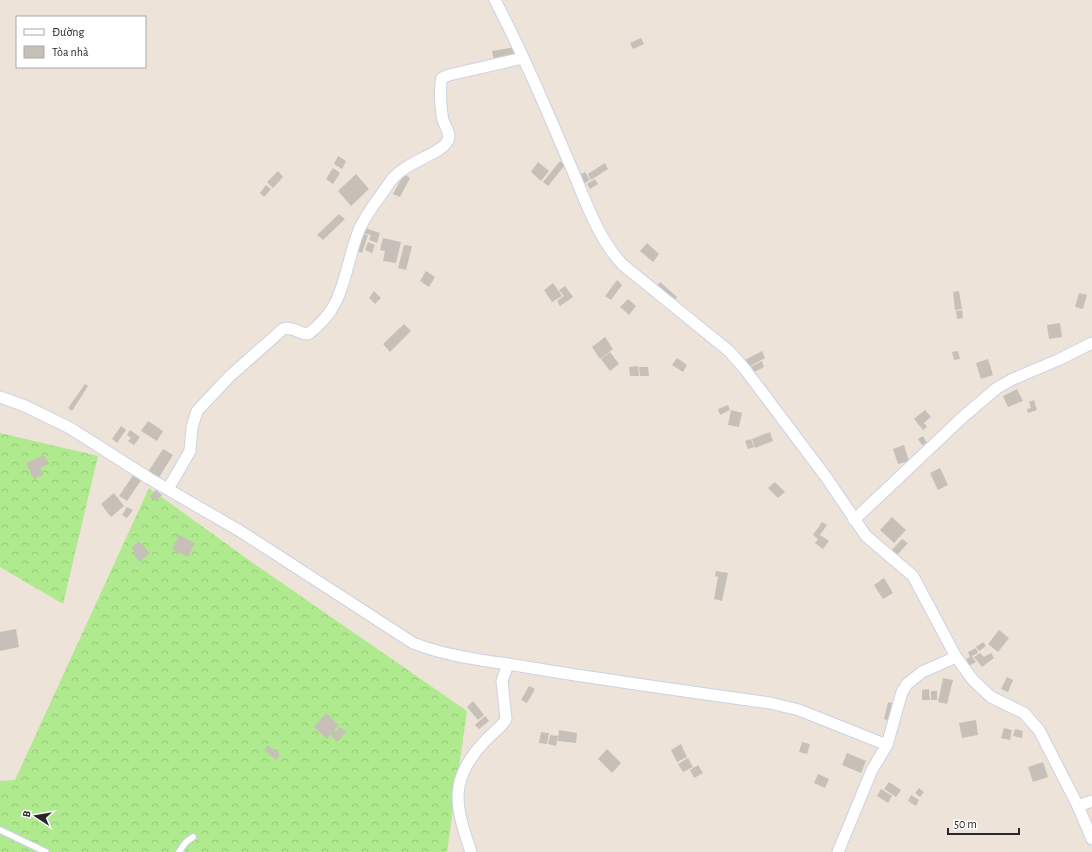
<svg xmlns="http://www.w3.org/2000/svg" width="1092" height="852" font-family="'Alegreya Sans',sans-serif">
  <style>
    .forest { fill: url(#forest-crowns) }
    .building { fill: #c7c0b8 }
    .lines { fill: none; stroke-linecap: round; stroke-linejoin: round }
    .service-casing { stroke: #cdd2e3; stroke-width: 8 }
    .minor-casing { stroke: #cdd2e3; stroke-width: 13 }
    .service { stroke: #fff; stroke-width: 5.5 }
    .minor { stroke: #fff; stroke-width: 11 }
  </style>
  <defs>
    <pattern id="forest-crowns" width="20" height="18" patternUnits="userSpaceOnUse"><rect width="20" height="18" fill="#afea8e"/><path d="M2 6a3 3 0 1 1 6 0M12 15a3 3 0 1 1 6 0" fill="none" stroke="#97c97a"/></pattern>
  </defs>
  <rect width="100%" height="100%" fill="#ede3d8"/>
  <g class="forest">
    <path d="M0 433 98 456 63 604 0 567Z"/>
    <path d="M149 488 253 563 467 711 447 852H0V781L15 780Z"/>
  </g>
  <g class="building">
    <path d="M641 38 644 44 633 49 630 43Z"/>
    <path d="M516 47 518 57 494 61 492 51Z"/>
    <path d="M338 156 346 161 342 169 334 164Z"/>
    <path d="M560 161 565 165 548 186 543 182Z"/>
    <path d="M538 162 549 171 541 181 531 172Z"/>
    <path d="M605 163 608 169 591 180 588 174Z"/>
    <path d="M333 168 340 173 333 184 326 179Z"/>
    <path d="M278 171 283 177 273 188 267 182Z"/>
    <path d="M585 172 590 180 583 184 578 176Z"/>
    <path d="M356 174 369 189 351 206 338 191Z"/>
    <path d="M404 174 410 178 400 197 393 194Z"/>
    <path d="M595 179 598 184 590 189 587 184Z"/>
    <path d="M266 185 271 189 264 197 260 193Z"/>
    <path d="M339 214 345 219 323 240 317 235Z"/>
    <path d="M365 228 380 233 377 243 369 240 371 235 363 233Z"/>
    <path d="M362 234 368 235 362 253 357 251Z"/>
    <path d="M383 238 401 242 396 263 383 261 385 251 380 250Z"/>
    <path d="M368 242 375 245 372 253 365 250Z"/>
    <path d="M647 243 659 254 653 262 640 251Z"/>
    <path d="M404 245 412 246 406 270 398 268Z"/>
    <path d="M426 271 435 277 429 287 420 281Z"/>
    <path d="M617 280 622 285 611 300 605 296Z"/>
    <path d="M660 282 677 297 671 304 654 290Z"/>
    <path d="M553 283 562 296 552 302 544 290Z"/>
    <path d="M565 286 573 297 560 306 557 301 564 296 559 290Z"/>
    <path d="M374 291 381 298 375 304 369 298Z"/>
    <path d="M959 291 962 309 955 310 953 292Z"/>
    <path d="M1079 293 1087 295 1083 309 1075 307Z"/>
    <path d="M628 299 636 306 629 315 620 307Z"/>
    <path d="M962 310 963 318 957 319 956 311Z"/>
    <path d="M1060 323 1062 337 1049 339 1047 325Z"/>
    <path d="M404 324 411 331 390 352 383 344Z"/>
    <path d="M605 337 613 349 600 359 592 347Z"/>
    <path d="M762 351 765 358 747 368 743 361Z"/>
    <path d="M958 351 960 359 954 360 952 352Z"/>
    <path d="M610 352 619 364 610 371 601 359Z"/>
    <path d="M677 358 687 365 683 372 672 365Z"/>
    <path d="M988 359 993 375 981 379 976 363Z"/>
    <path d="M762 361 764 367 750 374 747 369Z"/>
    <path d="M638 366 639 376H630L629 367Z"/>
    <path d="M639 367H648L649 376H640Z"/>
    <path d="M85 384 88 386 72 411 68 408Z"/>
    <path d="M1017 389 1023 401 1008 407 1003 396Z"/>
    <path d="M1034 400 1037 410 1028 413 1027 409 1031 408 1029 402Z"/>
    <path d="M728 405 730 410 720 415 718 409Z"/>
    <path d="M731 410 742 413 739 427 728 425Z"/>
    <path d="M925 410 931 417 924 423 927 427 923 430 914 419Z"/>
    <path d="M148 421 163 431 157 441 141 431Z"/>
    <path d="M121 426 126 430 117 443 112 439Z"/>
    <path d="M130 430 140 437 134 445 128 441 131 438 127 435Z"/>
    <path d="M770 432 773 441 755 448 752 439Z"/>
    <path d="M923 436 927 443 922 445 918 439Z"/>
    <path d="M751 439 754 447 748 449 745 441Z"/>
    <path d="M904 445 909 461 898 464 893 449Z"/>
    <path d="M163 449 173 455 158 479 148 472Z"/>
    <path d="M44 455 49 464 40 468 43 475 34 479 26 463Z"/>
    <path d="M940 468 948 485 938 490 930 473Z"/>
    <path d="M134 474 142 479 127 501 119 496Z"/>
    <path d="M775 482 785 492 778 498 768 488Z"/>
    <path d="M156 490 162 495 156 501 150 496Z"/>
    <path d="M114 493 124 506 111 517 101 504Z"/>
    <path d="M127 507 133 510 127 518 122 515Z"/>
    <path d="M892 517 906 530 894 543 880 530Z"/>
    <path d="M822 522 827 525 820 535 829 541 823 549 815 543 818 539 813 535Z"/>
    <path d="M179 535 195 543 188 557 172 549Z"/>
    <path d="M902 539 908 543 897 555 892 550Z"/>
    <path d="M139 541 150 553 140 562 133 554 135 552 131 548Z"/>
    <path d="M716 571 728 573 722 601 714 599 718 577 715 576Z"/>
    <path d="M884 578 893 593 883 599 874 585Z"/>
    <path d="M16 629 19 647 0 651V632Z"/>
    <path d="M999 630 1009 638 998 652 988 644Z"/>
    <path d="M983 642 986 646 979 651 976 647Z"/>
    <path d="M976 648 978 653 972 656 976 662 969 666 966 659 970 657 968 652Z"/>
    <path d="M980 653 984 657 991 653 994 658 982 667 974 657Z"/>
    <path d="M1007 677 1013 680 1008 692 1001 689Z"/>
    <path d="M943 678 953 680 947 704 938 702Z"/>
    <path d="M529 686 535 689 527 703 521 700Z"/>
    <path d="M929 689 930 700H922V690Z"/>
    <rect x="931" y="691" width="6" height="9"/>
    <path d="M473 701 484 715 478 720 467 707Z"/>
    <path d="M888 702 896 704 891 721 884 719Z"/>
    <path d="M326 713 339 725 327 739 314 727Z"/>
    <path d="M485 716 489 721 479 729 475 725Z"/>
    <path d="M976 720 978 735 962 738 959 723Z"/>
    <path d="M340 727 346 732 337 742 331 736Z"/>
    <path d="M1004 728 1012 730 1010 740 1001 738Z"/>
    <path d="M1015 729 1023 731 1022 738 1013 736Z"/>
    <path d="M559 730 577 733 576 743 558 741Z"/>
    <path d="M541 732 549 733 547 744 539 743Z"/>
    <path d="M550 735 558 736 556 746 548 744Z"/>
    <path d="M802 742 810 744 807 754 799 752Z"/>
    <path d="M681 744 687 757 677 762 671 750Z"/>
    <path d="M268 745 280 755 276 760 264 750Z"/>
    <path d="M607 749 621 763 612 773 598 759Z"/>
    <path d="M847 753 866 761 861 773 842 765Z"/>
    <path d="M688 758 693 767 683 772 678 764Z"/>
    <path d="M1043 762 1048 777 1033 782 1028 767Z"/>
    <path d="M698 765 703 773 694 778 690 770Z"/>
    <path d="M818 774 829 779 825 788 814 783Z"/>
    <path d="M889 782 901 790 896 797 884 789Z"/>
    <path d="M919 788 924 792 920 797 915 793Z"/>
    <path d="M881 789 892 796 888 803 877 796Z"/>
    <path d="M911 795 919 800 916 806 908 801Z"/>
  </g>
  <g class="lines">
    <g class="service-casing">
      <g id="service">
        <path d="M0 830 46 852"/>
        <path d="M179 852 186 842 193 837"/>
      </g>
    </g>
    <g class="minor-casing">
      <g id="minor">
        <path d="M495 0C522 52 545 106 568 160 584 195 596 237 623 265L729 351 744 368 826 477 866 536 913 576 956 657 973 680 991 697 1024 713 1039 730 1078 806 1092 839"/>
        <path d="M0 397 25 406 70 428 150 479 240 531 413 643C451 658 492 661 532 668 611 681 691 692 770 703L799 710 887 745"/>
        <path d="M168 489 190 451 192 427 197 411 230 376 283 329C293 326 299 334 308 334 347 306 343 270 359 230 366 213 380 197 390 182 403 162 443 154 448 140 451 134 445 126 443 120 441 111 439 87 442 78L449 75 523 58"/>
        <path d="M854 520 964 416 997 388 1013 379 1058 360 1092 343"/>
        <path d="M1078 806 1092 801"/>
        <path d="M471 852C455 805 448 780 485 741 492 733 501 728 506 719L502 681 508 664"/>
        <path d="M838 852 872 770 887 745 902 692 907 684 922 672 956 657"/>
      </g>
    </g>
    <use href="#service" class="service"/>
    <use href="#minor" class="minor"/>
  </g>
  <rect x="16" y="16" width="130" height="52" fill="#ffffff" stroke="#a9a9a9"/>
  <rect x="24" y="29" width="20" height="6" fill="#ffffff" stroke="#a9a9a9"/>
  <text x="52" y="36" font-size="12" fill="#282828">Đường</text>
  <rect x="24" y="46" width="20" height="12" fill="#c7c0b8" stroke="#a9a9a9"/>
  <text x="52" y="56" font-size="12" fill="#282828">Tòa nhà</text>
  <g transform="translate(36 816) rotate(282)" stroke="#ffffff" stroke-width="3" paint-order="stroke">
  <path d="M0-3L7 15L0 10L-7 15Z" fill="#282828"/>
  <text y="-6" font-size="11" font-weight="bold" text-anchor="middle" fill="#282828">B</text>
  </g>
  <path d="M948 828v6h71v-6" fill="none" stroke="#282828" stroke-width="2"/>
  <text x="954" y="828" font-size="12" fill="#282828" stroke="#ffffff" stroke-width="3" paint-order="stroke">50 m</text>
</svg>
